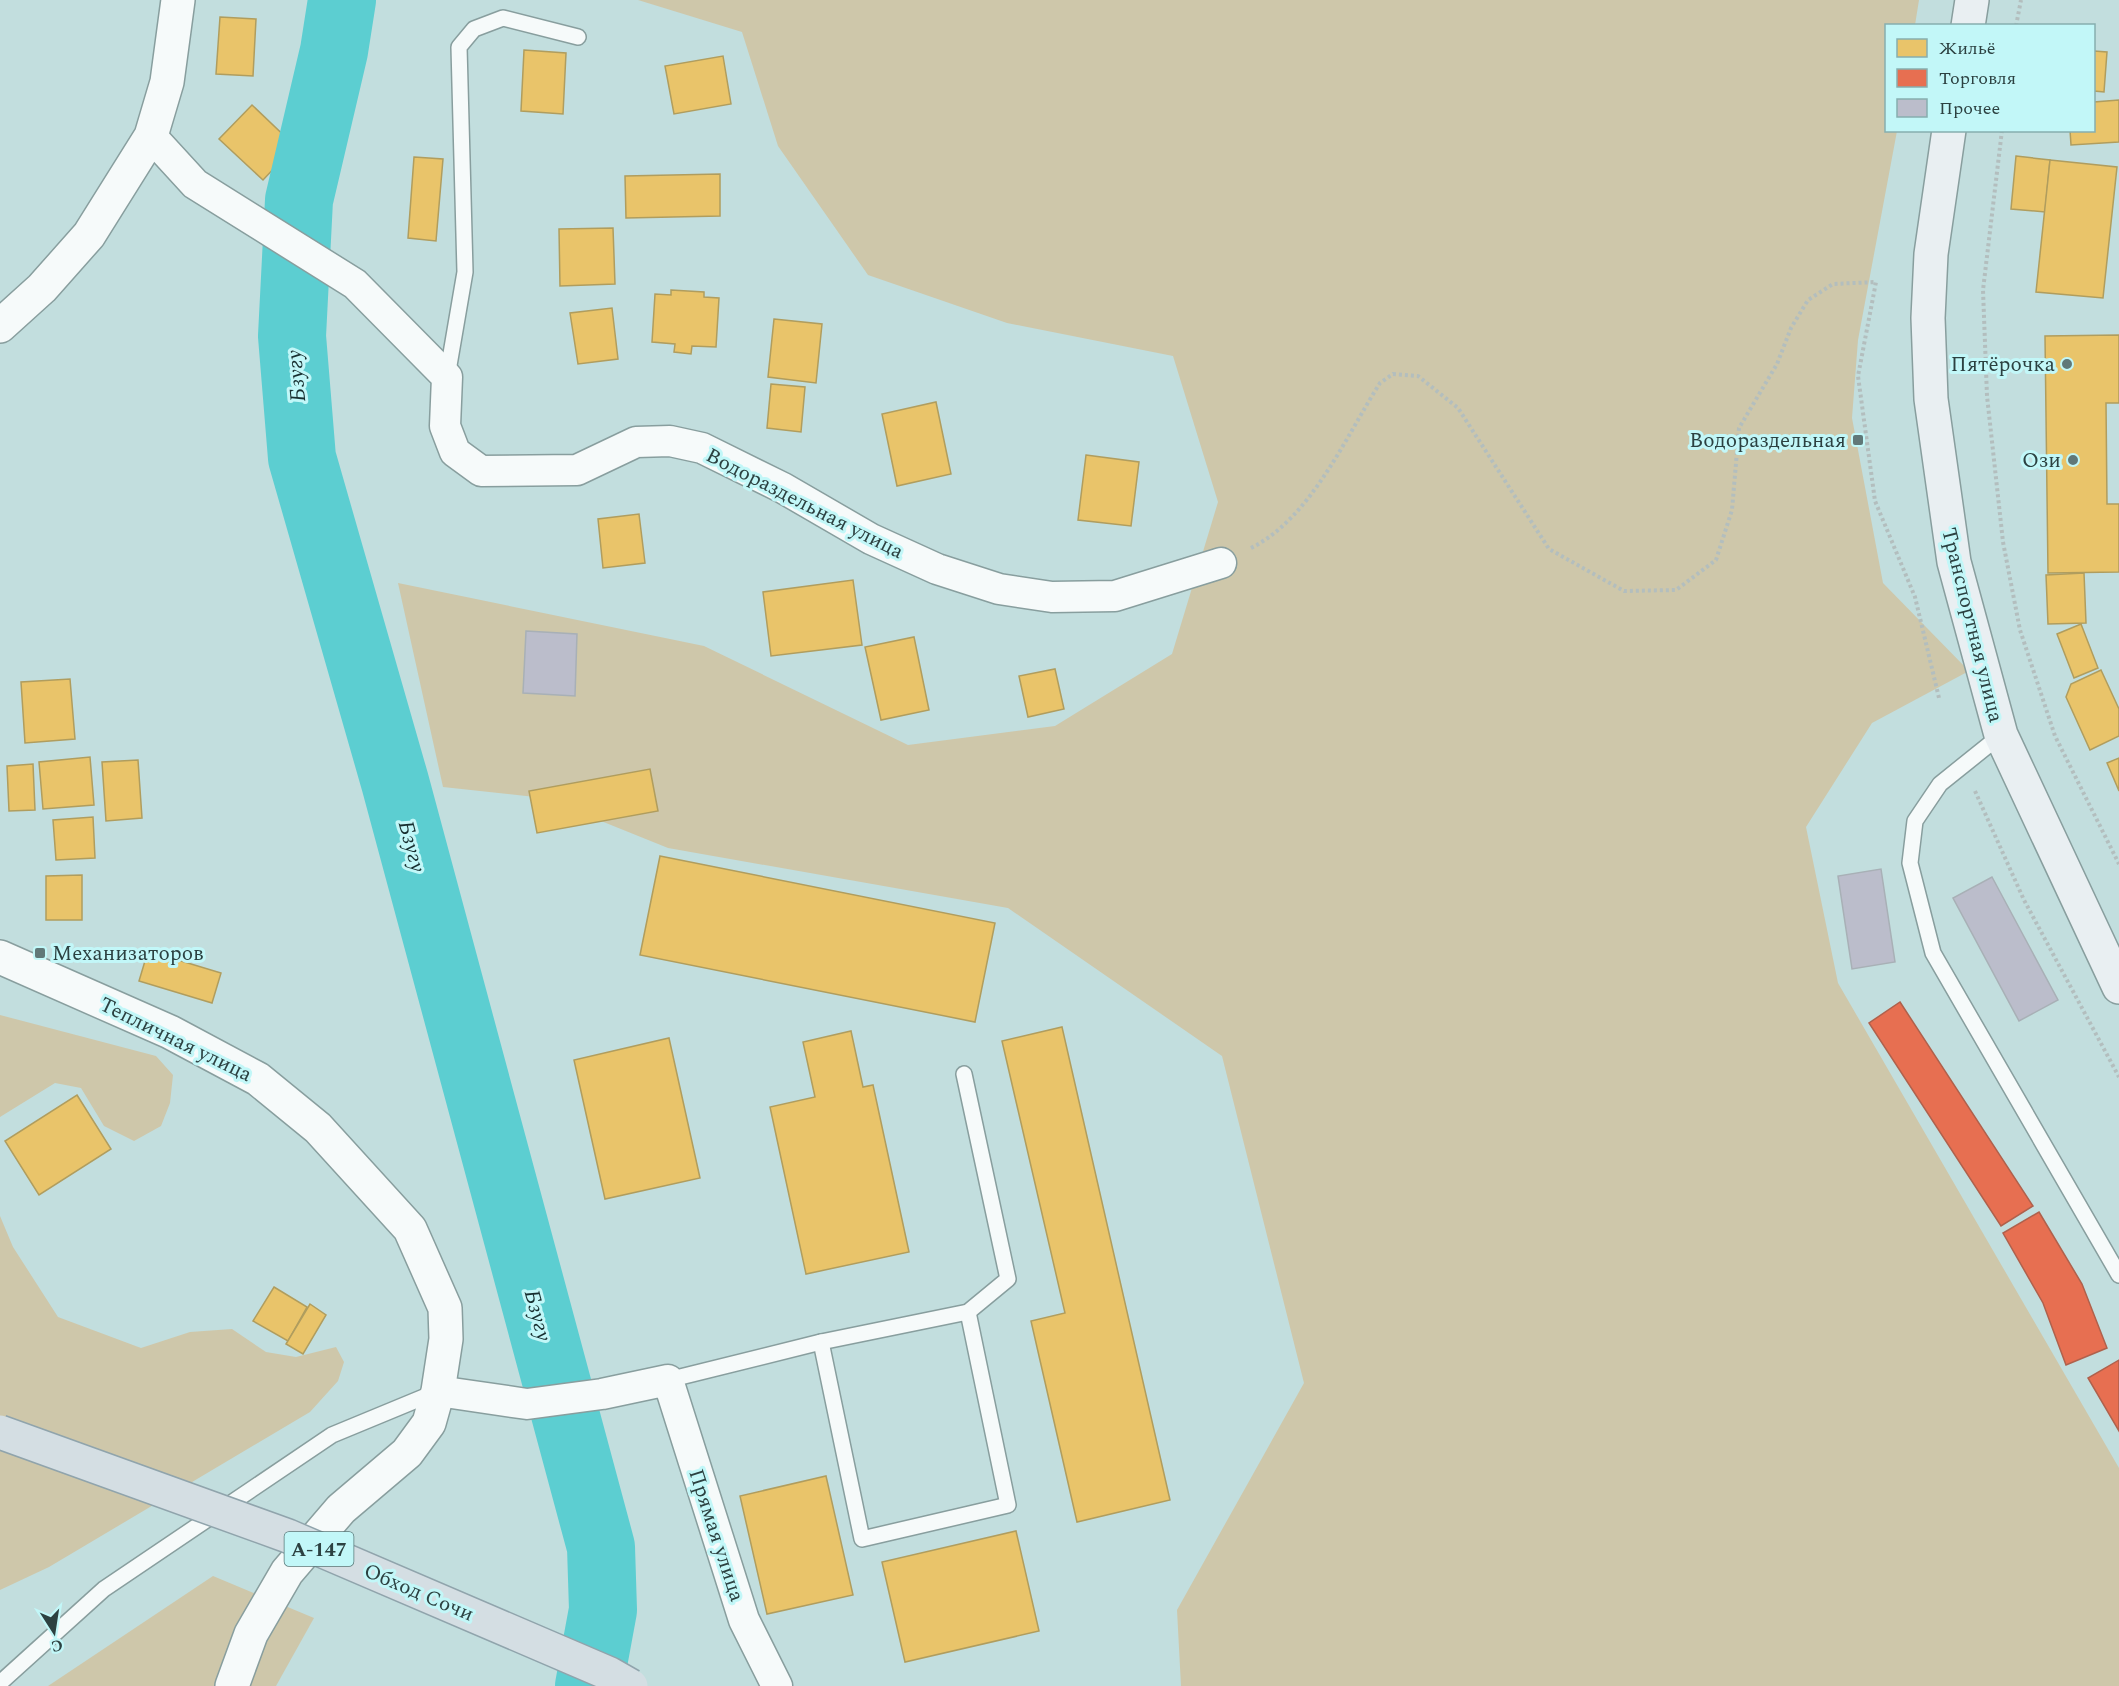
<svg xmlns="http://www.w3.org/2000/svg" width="2119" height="1686" font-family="Spectral,serif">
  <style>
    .green { fill: #cec7aa }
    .homes { fill: #e9c46a; stroke: #b09d5e; stroke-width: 1.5 }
    .shops { fill: #e76f51; stroke: #af614c; stroke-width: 1.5 }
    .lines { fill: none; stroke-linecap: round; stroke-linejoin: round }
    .river { stroke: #5cced1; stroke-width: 68 }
    .building { fill: #bbbdcb; stroke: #a8b0b6; stroke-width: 1.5 }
    .service-casing { stroke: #889e9e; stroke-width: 18 }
    .minor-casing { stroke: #889e9e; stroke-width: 33 }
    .tertiary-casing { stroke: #889e9e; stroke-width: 36 }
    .secondary-casing { stroke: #889e9e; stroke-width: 36 }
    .path { stroke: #b3bebe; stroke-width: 4; stroke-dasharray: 3 3; stroke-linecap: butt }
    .service { stroke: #f6fafa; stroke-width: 15 }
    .minor { stroke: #f6fafa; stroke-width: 30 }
    .tertiary { stroke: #f6fafa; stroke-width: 33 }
    .secondary { stroke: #e9eff2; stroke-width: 33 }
    .trunk-bridge-casing { stroke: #90a4ac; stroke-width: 36; stroke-linecap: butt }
    .trunk-bridge { stroke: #d4dee3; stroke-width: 33 }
    .poi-dot { fill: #607878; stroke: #c2f7f8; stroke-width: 2 }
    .labels { text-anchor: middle; stroke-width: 6; stroke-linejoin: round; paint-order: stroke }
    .shield { fill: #c2f7f8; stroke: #597878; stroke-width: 1.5 }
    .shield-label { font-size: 20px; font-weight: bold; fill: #2c4141 }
    .poi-label { font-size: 21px; fill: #2c4141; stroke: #c2f7f8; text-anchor: end }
    .street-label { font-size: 21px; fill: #2c4141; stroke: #c2f7f8 }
    .water-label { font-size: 22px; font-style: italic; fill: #172e2f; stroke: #c2f7f8 }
  </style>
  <rect width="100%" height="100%" fill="#c2dede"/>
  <g class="green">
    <path d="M638 0H1919L1915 25 1886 26V130L1897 131 1858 340 1852 418 1883 583 1969 671 1872 723 1806 827 1838 983 2119 1468V1686H1181L1177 1610 1304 1383 1222 1056 1008 908 668 848 544 798 443 787 398 583 704 646 908 745 1055 726 1172 654 1218 502 1173 356 1007 323 868 275 778 146 742 32Z"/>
    <path d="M0 1015 156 1056 173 1075 170 1103 161 1126 134 1141 104 1126 81 1088 55 1083 0 1117Z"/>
    <path d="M0 1216 13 1247 58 1317 141 1348 190 1332 232 1329 266 1352 296 1357 336 1347 344 1362 338 1381 310 1412 49 1567 0 1590Z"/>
    <path d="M213 1576 314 1618 276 1686H48Z"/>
  </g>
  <g class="homes">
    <path d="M220 17 256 19 253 76 216 74Z"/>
    <path d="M524 50 566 53 563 114 521 111Z"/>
    <path d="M2094 51 2107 52 2104 92 2094 91Z"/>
    <path d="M723 56 731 104 674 114 665 66Z"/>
    <path d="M2119 100V142L2071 145 2070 130H2094V102Z"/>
    <path d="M252 105 295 146 263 180 219 139Z"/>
    <path d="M2016 156 2050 160 2045 212 2011 209Z"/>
    <path d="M414 157 443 159 436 241 408 238Z"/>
    <path d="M2050 160 2117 167 2103 298 2036 292Z"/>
    <path d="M720 174V216L626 218 625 176Z"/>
    <path d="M613 228 615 284 560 286 559 229Z"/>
    <path d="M671 290 704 292V297L719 298 716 347 692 346 691 354 674 352 675 344 652 342 655 294 671 295Z"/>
    <path d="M612 308 618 359 578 364 570 313Z"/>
    <path d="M774 319 822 324 816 383 768 377Z"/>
    <path d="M2119 335V403H2106L2107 504H2119V572L2048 573 2045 336Z"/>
    <path d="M771 384 805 387 801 432 767 428Z"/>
    <path d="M936 402 951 474 897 486 882 414Z"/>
    <path d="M1086 455 1139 462 1131 526 1078 520Z"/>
    <path d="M639 514 645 563 603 568 598 519Z"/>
    <path d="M2084 573 2086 623 2048 624 2046 575Z"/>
    <path d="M853 580 862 645 771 656 763 592Z"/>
    <path d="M2081 624 2098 668 2074 678 2057 634Z"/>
    <path d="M914 637 929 710 881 720 865 647Z"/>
    <path d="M1055 669 1064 709 1028 717 1019 676Z"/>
    <path d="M2101 670 2119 709V736L2090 750 2066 697 2071 684Z"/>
    <path d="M70 679 75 739 25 743 21 682Z"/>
    <path d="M90 757 94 805 43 809 39 762Z"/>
    <path d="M2119 758V791L2107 763Z"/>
    <path d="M138 760 142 818 106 821 102 762Z"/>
    <path d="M33 764 35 810 9 811 7 766Z"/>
    <path d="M650 769 658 811 537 833 529 791Z"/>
    <path d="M93 817 95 858 56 860 53 820Z"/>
    <path d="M660 856 995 923 975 1022 640 955Z"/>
    <path d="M82 875V920H46V876Z"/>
    <path d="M148 951 221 973 212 1003 139 981Z"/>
    <path d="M1062 1027 1170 1500 1077 1522 1031 1321 1065 1313 1002 1041Z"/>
    <path d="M851 1031 863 1087 873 1085 909 1252 806 1274 770 1107 815 1097 803 1042Z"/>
    <path d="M669 1038 700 1178 605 1199 574 1060Z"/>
    <path d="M77 1095 111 1149 39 1195 5 1141Z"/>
    <path d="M274 1287 307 1307 288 1341 253 1321Z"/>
    <path d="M310 1304 326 1315 303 1354 286 1344Z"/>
    <path d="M826 1476 853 1595 767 1614 740 1496Z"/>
    <path d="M1016 1531 1039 1631 905 1662 882 1562Z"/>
  </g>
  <g class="shops">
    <path d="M1900 1002 2033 1206 2001 1226 1869 1023Z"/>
    <path d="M2039 1212 2082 1284 2107 1348 2066 1365 2043 1303 2003 1233Z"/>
    <path d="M2119 1360V1431L2088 1378Z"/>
  </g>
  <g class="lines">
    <path class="river" d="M342 0 334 51 299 200 292 336 302 458 395 782 601 1547 603 1610 589 1686"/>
  </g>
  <g class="building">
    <path d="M526 631 577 634 575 696 523 693Z"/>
    <path d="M1881 869 1895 962 1852 969 1838 876Z"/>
    <path d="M1992 877 2058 1000 2019 1021 1953 898Z"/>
  </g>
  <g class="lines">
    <g class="service-casing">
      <g id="service">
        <path d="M447 377 465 272 459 47 474 29 503 18 578 37"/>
        <path d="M2001 735 1940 784 1915 821 1910 863 1933 953 2119 1275"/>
        <path d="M821 1342 862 1539 1008 1505 968 1312"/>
        <path d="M668 1380 821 1342 968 1312 1008 1279 964 1074"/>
        <path d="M0 1683 104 1589 332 1435 436 1392"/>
      </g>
    </g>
    <g class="minor-casing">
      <g id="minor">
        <path d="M151 136 195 184 355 284 447 377 445 426 455 452 481 471 577 470 636 442 670 441 702 448 783 488 871 539 937 569 999 589 1052 597 1115 596 1221 563"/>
        <path d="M438 1391 527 1404 602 1394 668 1380 744 1620 777 1686"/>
      </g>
    </g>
    <g class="tertiary-casing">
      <g id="tertiary">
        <path d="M0 326 42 288 89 235 151 136 167 82 178 0"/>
        <path d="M0 957 170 1032 258 1079 318 1128 410 1229 445 1308 446 1339 438 1391 429 1423 407 1453 341 1509 287 1572 251 1634 232 1686"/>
      </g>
    </g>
    <g class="secondary-casing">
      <g id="secondary">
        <path d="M1968 26 1972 0"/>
        <path d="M1949 130 1931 254 1928 318 1931 399 1954 562 2001 735 2119 987"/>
      </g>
    </g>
    <g class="path">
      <path d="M2016 26 2021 0"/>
      <path d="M2002 130 1983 290 1987 396 2003 542 2020 630 2055 736 2119 864"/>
      <path d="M1251 548C1311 518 1345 438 1380 383L1393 374 1418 376 1458 408 1549 549 1624 591 1676 590 1716 560 1732 510 1739 428 1777 364 1791 328 1808 300 1833 284 1876 282 1858 376 1875 501 1915 597 1939 698"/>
      <path d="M1975 791 2024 900 2119 1077"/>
    </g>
    <use href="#service" class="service"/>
    <use href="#minor" class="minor"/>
    <use href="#tertiary" class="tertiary"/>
    <use href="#secondary" class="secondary"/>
    <g class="trunk-bridge-casing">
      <path id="trunk-bridge" d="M0 1432 288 1536 610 1674 631 1686"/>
    </g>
    <use href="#trunk-bridge" class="trunk-bridge"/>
  </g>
  <g class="poi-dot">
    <circle cx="2067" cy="364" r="6"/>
    <rect x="1852" y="434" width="12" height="12" rx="3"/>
    <circle cx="2073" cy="460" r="6"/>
    <rect x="34" y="947" width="12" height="12" rx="3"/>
  </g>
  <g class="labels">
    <rect class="shield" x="284.5" y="1532" width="69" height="34" rx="4.5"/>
    <g class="shield-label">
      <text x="319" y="1556">А-147</text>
    </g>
    <g class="poi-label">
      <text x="2055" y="371">Пятёрочка</text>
      <text x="1846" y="447">Водораздельная</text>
      <text x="2061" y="467">Ози</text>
      <text x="52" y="960" text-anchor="start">Механизаторов</text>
    </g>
    <g class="street-label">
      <text transform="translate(805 503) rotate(27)" y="7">Водораздельная улица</text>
      <text transform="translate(1973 625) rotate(76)" y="7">Транспортная улица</text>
      <text transform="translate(176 1039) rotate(26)" y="7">Тепличная улица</text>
      <text transform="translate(717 1535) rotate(72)" y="7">Прямая улица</text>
      <text transform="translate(419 1592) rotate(23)" y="7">Обход Сочи</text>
    </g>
    <g class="water-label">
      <text transform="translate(295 376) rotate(-95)" y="8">Бзугу</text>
      <text transform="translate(413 846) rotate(75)" y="8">Бзугу</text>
      <text transform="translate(539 1315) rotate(75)" y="8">Бзугу</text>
    </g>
  </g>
  <rect x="1885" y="24" width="210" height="108" fill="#c2f7f8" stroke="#86aeaf" stroke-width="1.5"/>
  <rect x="1897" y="39" width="30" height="18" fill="#e9c46a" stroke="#86aeaf" stroke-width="1.5"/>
  <text x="1939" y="54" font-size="18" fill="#2c4141">Жильё</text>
  <rect x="1897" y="69" width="30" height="18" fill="#e76f51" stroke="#86aeaf" stroke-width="1.5"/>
  <text x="1939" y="84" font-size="18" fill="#2c4141">Торговля</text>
  <rect x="1897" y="99" width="30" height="18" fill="#bbbdcb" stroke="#86aeaf" stroke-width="1.5"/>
  <text x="1939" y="114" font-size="18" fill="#2c4141">Прочее</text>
  <g transform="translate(54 1632) rotate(168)" stroke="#c2f7f8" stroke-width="4.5" paint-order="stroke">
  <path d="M0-4.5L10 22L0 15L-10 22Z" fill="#2c4141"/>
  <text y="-9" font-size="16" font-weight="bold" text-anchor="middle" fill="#2c4141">С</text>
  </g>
</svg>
